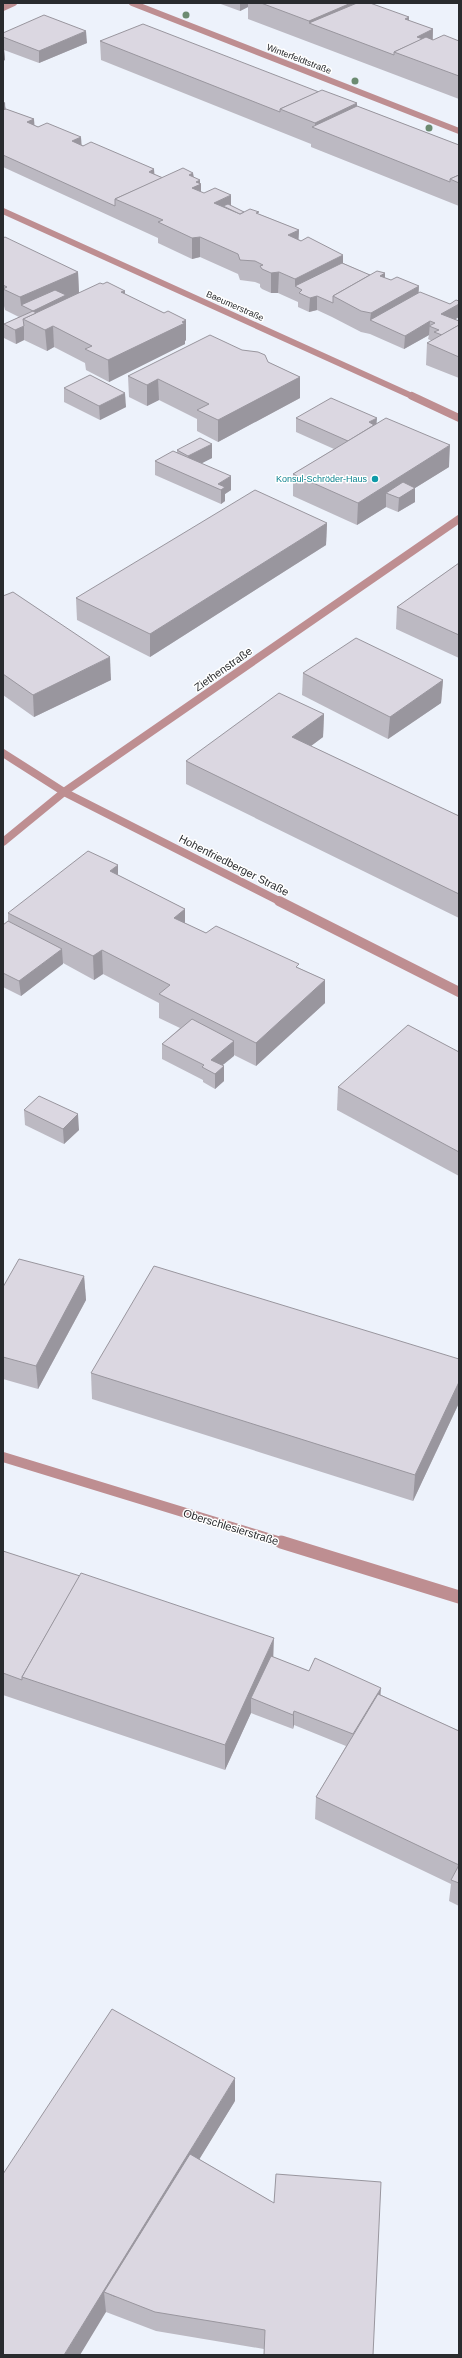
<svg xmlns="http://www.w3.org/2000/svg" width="462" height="2358" font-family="Helvetica,sans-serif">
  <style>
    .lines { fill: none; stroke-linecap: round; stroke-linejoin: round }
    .minor-far3 { stroke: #be8e91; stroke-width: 6 }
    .minor-far2 { stroke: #be8e91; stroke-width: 8 }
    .minor-far1 { stroke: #be8e91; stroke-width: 10 }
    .minor { stroke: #be8e91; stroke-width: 13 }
    .tree { fill: #6c8b71 }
    .wall { fill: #bcb9c2 }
    .shaded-wall { fill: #99969e }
    .building { fill: #dbd7e1; stroke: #99969e }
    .culture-dot { fill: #0f9aa8; stroke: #fff; stroke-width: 1.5 }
    .labels { text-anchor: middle; stroke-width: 3; stroke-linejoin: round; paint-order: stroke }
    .far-street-label { font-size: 9px; fill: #292b2e; stroke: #fff }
    .far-culture-label { font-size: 9px; fill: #0d838f; stroke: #fff; text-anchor: end }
    .street-label { font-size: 11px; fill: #292b2e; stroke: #fff }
  </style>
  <rect width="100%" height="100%" fill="#edf2fb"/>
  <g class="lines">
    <g class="minor-far3">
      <path d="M132 3 459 131"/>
      <path d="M3 8 14 3"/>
      <path d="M3 211 414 397"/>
    </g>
    <g class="minor-far2">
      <path d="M412 396 459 418"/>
      <path d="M3 753 64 792 281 902"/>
      <path d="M3 842 64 792 459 519"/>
    </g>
    <g class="minor-far1">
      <path d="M279 901 459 992"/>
      <path d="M3 1457 284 1543"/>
    </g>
    <path class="minor" d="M281 1542 459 1597"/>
  </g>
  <g class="tree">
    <circle cx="186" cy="15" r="3.5"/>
    <circle cx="355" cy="81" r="3.5"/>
    <circle cx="429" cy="128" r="3.5"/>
  </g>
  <g class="wall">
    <path d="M218 3H354V4L409 17V21L433 29V40L459 41V99L248 19V7L240 11Z"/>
    <path d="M3 33 87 43 39 63 4 50 5 60 3 61Z"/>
    <path d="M100 41 357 106 459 145V206L311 147V144L101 60Z"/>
    <path d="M3 101 6 109 34 119V125L82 145 154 169V174L163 178 193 173 194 177 201 184V192L244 212 259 214 299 230 298 239 343 263 370 275 385 273V278L419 293 450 304 459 301V317L455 319 459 321V378L426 365 427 343 432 341 428 339 429 335 404 349 370 334 361 332 332 317 317 310 309 312 298 307V302L278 293H271L262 289 260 287V284L255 282 240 280 238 274 200 257 192 259 158 243V238L3 167Z"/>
    <path d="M3 238 78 272 79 293 125 294 164 313 186 320V340L185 341V344L109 382 86 370 85 363 54 347 47 351 24 340 16 344 4 338V324L19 317 5 310 4 306 3 305Z"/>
    <path d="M268 362 300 377V398L218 442 197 431V419L159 400 147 406 129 397 128 376Z"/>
    <path d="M64 388 126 407 100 420 64 402Z"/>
    <path d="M296 418 376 423 449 467 415 488V502L398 512 386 507 357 525 293 496V474L334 449 296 432Z"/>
    <path d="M212 444V458L201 463 231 490 225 494V501L221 504 155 475V461L177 453V450Z"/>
    <path d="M327 523 326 545 150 657 77 620 76 598Z"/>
    <path d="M459 563V658L396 629 397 607Z"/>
    <path d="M3 596 111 680 34 717 3 695Z"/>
    <path d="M303 673 443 680 441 703 388 739 302 695Z"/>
    <path d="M324 714 323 737 311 746 459 816V918L186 784V761Z"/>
    <path d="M118 875 185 909V923L206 933 299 968 325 980V1003L256 1066 234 1055 222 1065 224 1066V1081L215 1089 203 1082V1080L162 1059V1044L180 1028 159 1018V1003L103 974 94 980 63 963 21 996 3 987V925L8 921V913Z"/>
    <path d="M459 1052V1176L337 1110 338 1087Z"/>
    <path d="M24 1110 79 1130 64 1144 25 1125Z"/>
    <path d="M84 1276 86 1300 38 1389 3 1379V1287Z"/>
    <path d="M459 1359V1403L413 1501 92 1399 91 1373Z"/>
    <path d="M3 1551 309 1671 381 1695 459 1731V1906L449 1901 451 1884 315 1819 316 1797 346 1746 294 1725 293 1729 251 1713 225 1770 3 1695Z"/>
    <path d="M235 2101 199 2159 274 2203 264 2349 156 2331 106 2312 3 2355Z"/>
  </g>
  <g class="shaded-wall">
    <path d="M240 3H248V7L240 11Z"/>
    <path d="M351 3H354L353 23H309V21Z"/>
    <path d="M409 17 408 36 405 19Z"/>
    <path d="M433 29 432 48 417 37Z"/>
    <path d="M86 31 87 43 39 63V51Z"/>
    <path d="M3 48H4L5 60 3 61Z"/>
    <path d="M5 102 6 122 3 123V103Z"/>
    <path d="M357 103V126L315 128V123Z"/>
    <path d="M34 119 35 132 27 122Z"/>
    <path d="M81 137 82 150 72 141Z"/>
    <path d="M154 169 155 182 149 172Z"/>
    <path d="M193 173 194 187 196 182 200 180V184H201V204L193 208 189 175Z"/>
    <path d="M231 195V215L214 203Z"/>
    <path d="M299 230 298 251 288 235Z"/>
    <path d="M200 237V257L192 259V238Z"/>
    <path d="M343 255V276L302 290 295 286V279Z"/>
    <path d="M78 272 79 293 33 324V311L21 305 20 297Z"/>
    <path d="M279 272 278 293H271V273Z"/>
    <path d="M385 273V293L380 276Z"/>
    <path d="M419 286 418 306 370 320 371 313Z"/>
    <path d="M125 291V311L121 292Z"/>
    <path d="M317 296V310L309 312 310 298Z"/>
    <path d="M459 304V317L441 328V314Z"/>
    <path d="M186 320V340L185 341V344L109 382 108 360Z"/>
    <path d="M430 321 429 335 404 349 405 336Z"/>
    <path d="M24 326V340L16 344 15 330Z"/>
    <path d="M53 326 54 347 47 351 45 330Z"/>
    <path d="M300 377V398L218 442V420Z"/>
    <path d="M158 379 159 400 147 406V385Z"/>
    <path d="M125 393 126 407 100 420 99 406Z"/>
    <path d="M377 418 376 431 369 422Z"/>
    <path d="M212 444V458L189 470 188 456Z"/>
    <path d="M450 445 449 467 415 488V502L398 512 399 498 386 493V507L357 525 358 503Z"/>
    <path d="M231 476V490L225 494V501L221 504V490L218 484Z"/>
    <path d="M327 523 326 545 150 657V634Z"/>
    <path d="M110 657 111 680 34 717 33 695Z"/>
    <path d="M443 680 441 703 388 739 390 717Z"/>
    <path d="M324 714 323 737 292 760V737Z"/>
    <path d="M118 865V888L110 871Z"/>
    <path d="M185 909V932L174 918Z"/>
    <path d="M62 949 63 964 21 996 19 981Z"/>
    <path d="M102 950 103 974 94 980 93 956Z"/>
    <path d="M325 980V1003L256 1066V1043Z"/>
    <path d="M234 1041V1056L213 1073 211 1060Z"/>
    <path d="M224 1066V1081L215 1089V1074Z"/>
    <path d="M78 1114 79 1130 64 1144 63 1129Z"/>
    <path d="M84 1276 86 1300 38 1389 36 1366Z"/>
    <path d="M459 1382V1403L413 1501 415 1475Z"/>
    <path d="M274 1638 273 1664 251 1698V1713L225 1770V1745Z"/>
    <path d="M381 1688 380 1702 354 1734Z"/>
    <path d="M294 1711V1725L293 1729V1715Z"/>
    <path d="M235 2078V2101L115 2297 104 2292 106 2312 80 2355H64Z"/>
  </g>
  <g class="building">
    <path d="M261 3H351L309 21Z"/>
    <path d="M357 3H370L409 17 405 19 433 29 417 37 423 39 394 52V55L309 23Z"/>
    <path d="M44 15 86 31 39 51 3 37V33Z"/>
    <path d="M143 24 319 92 280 109V112L100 41Z"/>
    <path d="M444 35 459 41V76L394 52 426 37 433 40Z"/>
    <path d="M322 90 357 103 315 123 280 109Z"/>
    <path d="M357 106 459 145V175L450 179V182L312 127Z"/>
    <path d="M6 109 34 119 27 122 38 127 47 123 81 137 72 141 83 146 91 142 154 169 149 172 163 178 115 199V206L3 155V110Z"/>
    <path d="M183 168 193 173 189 175 200 180 196 182 201 184 192 188 204 193 215 188 231 195 214 203 240 214 250 209 259 212 256 213 299 230 288 235 301 241 308 237 343 255 295 279 279 272 271 273 262 269 260 266 263 265 255 261 240 260 238 254 200 237 192 238 158 222 163 220 115 199Z"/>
    <path d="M459 175V183L450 179Z"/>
    <path d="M228 204 244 212 240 214 223 206Z"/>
    <path d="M5 237 78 272 20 297 3 289 7 287 3 285V238Z"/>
    <path d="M342 263 370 275 333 296V303L317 296 310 298 299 293 302 290 295 286Z"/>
    <path d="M377 271 385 273 380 276 391 280 397 277 419 286 371 313 361 311 333 296Z"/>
    <path d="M107 282 125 291 121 292 164 313 168 311 186 320 182 322 185 323 108 360 85 349 92 346 53 326 45 330 23 319 100 283 103 284Z"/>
    <path d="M55 290 66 295 33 311 36 313 23 319 24 326 15 330 4 324 33 311 21 305Z"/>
    <path d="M420 292 450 304 456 300 459 301V304L441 314 459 321V325L442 335 434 332 439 330 429 326 435 323 430 321 405 336 370 320Z"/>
    <path d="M459 325V357L427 343Z"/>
    <path d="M210 335 242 350 258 352 265 355 268 362 300 377 218 420 197 410 209 404 158 379 147 385 128 376Z"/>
    <path d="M90 375 125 393 99 406 64 388Z"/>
    <path d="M331 398 377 418 369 422 374 425 348 441 296 418Z"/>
    <path d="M386 418 450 445 358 503 293 474Z"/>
    <path d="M200 438 212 444 188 456 177 450Z"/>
    <path d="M173 451 231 476 218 484 225 487 221 490 155 461Z"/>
    <path d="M403 482 415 488 399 498 386 493Z"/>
    <path d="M255 490 327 523 150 634 76 598Z"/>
    <path d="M459 563V635L397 607 435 580Z"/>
    <path d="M13 592 110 657 33 695 3 674V596Z"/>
    <path d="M356 638 443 680 390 717 303 673Z"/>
    <path d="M279 693 324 714 292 737 459 816V894L186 761Z"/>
    <path d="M88 851 118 865 110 871 185 909 174 918 206 933 216 926 299 964 296 967 325 980 256 1043 159 994 170 985 102 950 93 956 8 913Z"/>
    <path d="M8 921 62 949 19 981 3 973V925Z"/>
    <path d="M192 1019 234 1041 211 1060 224 1066 215 1074 202 1067 204 1065 162 1044Z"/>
    <path d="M408 1025 459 1052V1152L338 1087Z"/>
    <path d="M39 1096 78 1114 63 1129 24 1110Z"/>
    <path d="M19 1259 84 1276 36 1366 3 1357V1287Z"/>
    <path d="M154 1266 459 1359V1382L415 1475 91 1373Z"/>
    <path d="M3 1551 80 1576 22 1677V1680L3 1673Z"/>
    <path d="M81 1573 274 1638 225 1745 22 1677Z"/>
    <path d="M271 1656 309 1671 315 1658 381 1688 353 1734 294 1711 293 1715 251 1698Z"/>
    <path d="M378 1694 459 1731V1865L316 1797Z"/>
    <path d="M459 1865V1883L451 1880Z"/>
    <path d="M112 2009 235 2078 64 2355H3V2174Z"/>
    <path d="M190 2154 274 2203 276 2174 381 2182 373 2355H264L265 2330 155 2312 104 2292Z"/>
  </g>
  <circle class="culture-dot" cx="375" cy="479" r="4"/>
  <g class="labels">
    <g class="far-street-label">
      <text transform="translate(299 59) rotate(21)" y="3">Winterfeldtstraße</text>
      <text transform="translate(235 306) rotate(24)" y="3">Baeumerstraße</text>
    </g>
    <g class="far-culture-label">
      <text x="367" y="482">Konsul-Schröder-Haus</text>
    </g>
    <g class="street-label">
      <text transform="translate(223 669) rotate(-35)" y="4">Ziethenstraße</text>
      <text transform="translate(234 865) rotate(27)" y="4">Hohenfriedberger Straße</text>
      <text transform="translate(231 1527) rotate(17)" y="4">Oberschlesierstraße</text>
    </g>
  </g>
  <rect width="462" height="2358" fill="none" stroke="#292b2e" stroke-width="8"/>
</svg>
